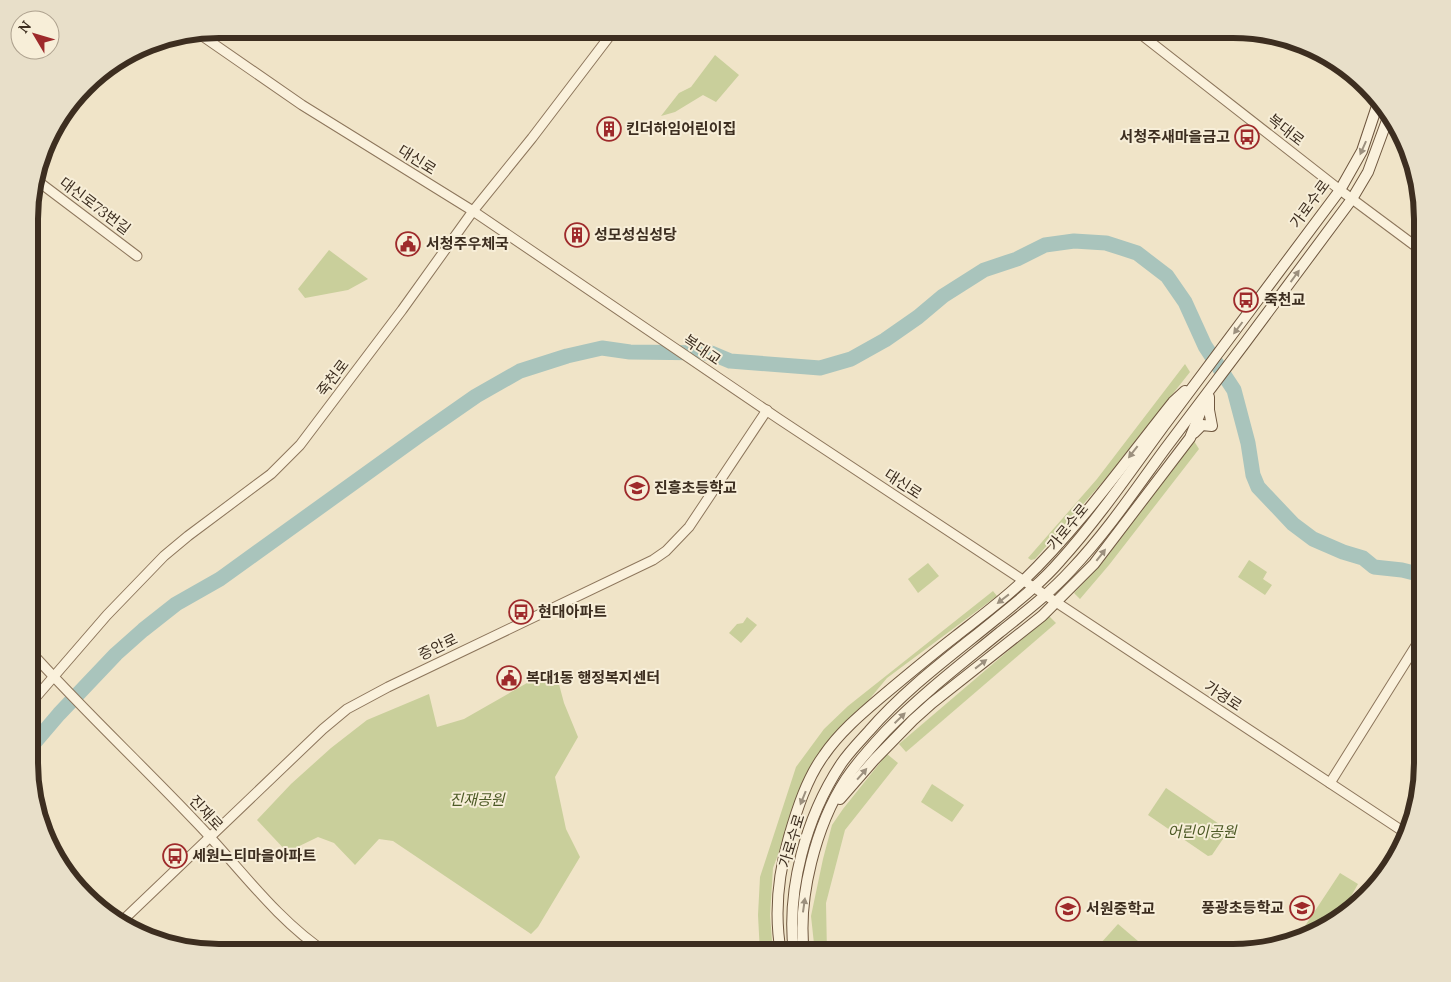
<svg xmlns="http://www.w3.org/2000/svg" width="1451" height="982" font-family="Lora,'Noto Sans KR',serif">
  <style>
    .green { fill: #c9cf9b }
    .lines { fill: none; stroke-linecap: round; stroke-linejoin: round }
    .river { stroke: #a9c4bc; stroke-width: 15 }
    .tertiary-casing { stroke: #8d765c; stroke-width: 11 }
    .secondary-casing { stroke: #6f573f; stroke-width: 12 }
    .tertiary { stroke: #faf1dc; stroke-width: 9 }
    .secondary { stroke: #faf1dc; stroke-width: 10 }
    .oneway { fill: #9c907e }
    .labels { text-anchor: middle; stroke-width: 4; stroke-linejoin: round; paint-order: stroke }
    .poi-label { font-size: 15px; font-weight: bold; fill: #3d2e20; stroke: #f7eed8; text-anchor: start }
    .street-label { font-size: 15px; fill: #3d2e20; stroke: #f7eed8 }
    .park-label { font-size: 15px; font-style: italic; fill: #4d5a26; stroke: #f7eed8 }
    .rim { fill: none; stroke: #3d2e20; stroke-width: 6 }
  </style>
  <rect width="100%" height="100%" fill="#f0e4c8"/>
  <g class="green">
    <path d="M715 55 739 75 716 102 703 95 675 112 661 116 679 93 691 87Z"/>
    <path d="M329 250 368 279 348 290 305 298 298 289Z"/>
    <path d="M1185 364 1190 372 1107 477 1035 559 1031 560 1028 558 1097 479Z"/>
    <path d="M1194 441 1199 449 1109 565 1080 599 1074 593 1103 562Z"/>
    <path d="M1249 560 1267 572 1263 579 1272 585 1265 595 1238 577Z"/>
    <path d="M928 563 939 576 918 593 908 579Z"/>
    <path d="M993 591 997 596 887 678 852 720 827 742 808 774 773 868 770 915 773 953H760L758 915 760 877 796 767 824 729 848 706Z"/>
    <path d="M1049 616 1056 623 906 752 899 744Z"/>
    <path d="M747 617 757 625 741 643 729 633 737 624 743 623Z"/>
    <path d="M556 673 564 703 578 737 555 777 566 829 580 857 538 927 531 934 393 841 379 839 355 865 334 843 318 837 287 852 257 820 291 784 331 748 367 720 429 694 437 727 464 719 527 683Z"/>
    <path d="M887 754 898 763 845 830 826 903 827 953H815L811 916 823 859 832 825 843 809Z"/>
    <path d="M932 784 964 805 952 822 921 802Z"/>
    <path d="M1166 788 1225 828 1227 833 1212 855 1208 856 1148 815Z"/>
    <path d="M1340 873 1358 884 1350 898 1355 902 1316 934 1297 938Z"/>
    <path d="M1118 924 1152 953H1092Z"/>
  </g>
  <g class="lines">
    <path class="river" d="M30 748 59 714 116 654 143 630 176 604 220 579 420 435 476 396 520 371 567 356 602 348 630 352 711 353 730 361 820 368 851 359 885 340 918 317 943 296 984 270 1017 259 1045 245 1074 241 1106 243 1137 253 1167 276 1185 302 1205 346 1234 390 1248 443 1253 475 1258 487 1293 524 1313 539 1343 552 1363 558 1374 567 1402 570 1422 575"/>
    <g class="tertiary-casing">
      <g id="tertiary">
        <path d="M1134 29 1340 190 1422 251"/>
        <path d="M198 33 302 105 473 211 779 419 1407 834"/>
        <path d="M35 179 137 256"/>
        <path d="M30 651C83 710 141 764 195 821 237 864 276 920 327 953"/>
        <path d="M30 704 107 615 164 556 188 536 271 474 300 445 402 310 473 211 532 138 615 29"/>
        <path d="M1330 783 1422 636"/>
        <path d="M120 923 323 729 347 709 388 687 653 560 666 551 689 527 767 410"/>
      </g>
    </g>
    <g class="secondary-casing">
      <g id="secondary">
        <path d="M1194 433 1202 425 1212 426 1209 410V397"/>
        <path d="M840 799 874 760 913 720 932 703 1042 616 1094 564 1190 438 1203 406"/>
        <path d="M781 953C774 914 778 875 789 837 797 809 807 778 824 755 839 733 860 715 880 698 905 677 930 656 956 636 979 618 1002 601 1023 581 1079 527 1125 462 1173 402L1185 391"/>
        <path d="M794 953C786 890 806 817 841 764 849 752 859 742 869 731 906 688 952 655 996 619 1018 601 1041 583 1060 561 1098 519 1130 472 1163 427 1222 348 1281 269 1340 190L1362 151 1378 103"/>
        <path d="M804 953C797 898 816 825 846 779 858 761 872 746 886 731 921 695 960 665 999 633 1024 613 1049 594 1071 570 1106 533 1135 490 1165 449 1228 366 1290 283 1352 199L1368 172 1389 115"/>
      </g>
    </g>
    <use href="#tertiary" class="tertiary"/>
    <use href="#secondary" class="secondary"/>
  </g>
  <defs><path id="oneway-solid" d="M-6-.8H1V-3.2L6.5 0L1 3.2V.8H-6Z" transform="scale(1.25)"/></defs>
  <g class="oneway">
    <use href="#oneway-solid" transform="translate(1363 148) rotate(114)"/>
    <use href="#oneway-solid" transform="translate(1295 276) rotate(-54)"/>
    <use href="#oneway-solid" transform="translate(1238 328) rotate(127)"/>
    <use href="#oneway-solid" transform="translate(1133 452) rotate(128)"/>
    <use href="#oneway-solid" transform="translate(1101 555) rotate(-52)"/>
    <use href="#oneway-solid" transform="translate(1003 599) rotate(142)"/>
    <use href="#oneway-solid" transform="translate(981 664) rotate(-38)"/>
    <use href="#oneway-solid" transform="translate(900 718) rotate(-44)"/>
    <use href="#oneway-solid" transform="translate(862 774) rotate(-49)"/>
    <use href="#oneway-solid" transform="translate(803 798) rotate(112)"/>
    <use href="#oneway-solid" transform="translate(804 905) rotate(-82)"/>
  </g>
  <defs>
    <g id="building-ring" transform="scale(1.25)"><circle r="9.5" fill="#f7eed8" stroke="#9e2a2b" stroke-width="1.5"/><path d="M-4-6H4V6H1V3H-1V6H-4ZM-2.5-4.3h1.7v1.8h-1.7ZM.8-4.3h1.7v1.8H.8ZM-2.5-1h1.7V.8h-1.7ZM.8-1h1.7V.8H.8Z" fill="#9e2a2b"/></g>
    <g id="bus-ring" transform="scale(1.25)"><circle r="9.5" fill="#f7eed8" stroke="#9e2a2b" stroke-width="1.5"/><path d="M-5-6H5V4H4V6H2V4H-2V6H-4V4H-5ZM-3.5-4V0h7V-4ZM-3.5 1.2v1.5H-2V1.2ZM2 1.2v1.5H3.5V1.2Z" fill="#9e2a2b"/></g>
    <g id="civic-ring" transform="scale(1.25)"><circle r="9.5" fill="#f7eed8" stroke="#9e2a2b" stroke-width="1.5"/><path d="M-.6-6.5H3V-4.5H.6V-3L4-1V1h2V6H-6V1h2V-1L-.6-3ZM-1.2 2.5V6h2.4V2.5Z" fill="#9e2a2b"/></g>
    <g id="school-ring" transform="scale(1.25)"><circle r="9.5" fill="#f7eed8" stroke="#9e2a2b" stroke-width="1.5"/><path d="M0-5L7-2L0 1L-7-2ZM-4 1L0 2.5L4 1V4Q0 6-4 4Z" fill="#9e2a2b"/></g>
  </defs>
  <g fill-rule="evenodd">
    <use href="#building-ring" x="609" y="129"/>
    <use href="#bus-ring" x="1247" y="137"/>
    <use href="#building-ring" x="577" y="235"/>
    <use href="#civic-ring" x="408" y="244"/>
    <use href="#bus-ring" x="1246" y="300"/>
    <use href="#school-ring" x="637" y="488"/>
    <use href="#bus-ring" x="521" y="612"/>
    <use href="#civic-ring" x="509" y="678"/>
    <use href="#bus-ring" x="175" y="856"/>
    <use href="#school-ring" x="1302" y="908"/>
    <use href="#school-ring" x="1068" y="909"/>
  </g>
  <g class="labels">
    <g class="poi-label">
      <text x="626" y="134">킨더하임어린이집</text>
      <text x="1230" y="142" text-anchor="end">서청주새마을금고</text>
      <text x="594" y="240">성모성심성당</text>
      <text x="426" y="249">서청주우체국</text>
      <text x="1264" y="305">죽천교</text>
      <text x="654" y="493">진흥초등학교</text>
      <text x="538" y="617">현대아파트</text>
      <text x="526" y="683">복대1동 행정복지센터</text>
      <text x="192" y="861">세원느티마을아파트</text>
      <text x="1284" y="913" text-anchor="end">풍광초등학교</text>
      <text x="1086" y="914">서원중학교</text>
    </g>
    <g class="street-label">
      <text transform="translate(1286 130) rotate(38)" y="5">복대로</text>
      <text transform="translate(417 160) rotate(32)" y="5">대신로</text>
      <text transform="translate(1310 204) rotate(-54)" y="5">가로수로</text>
      <text transform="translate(95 206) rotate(37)" y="5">대신로73번길</text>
      <text transform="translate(702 350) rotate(34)" y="5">복대교</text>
      <text transform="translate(333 378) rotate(-53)" y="5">죽천로</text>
      <text transform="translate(903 484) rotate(33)" y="5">대신로</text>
      <text transform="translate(1068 527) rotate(-51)" y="5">가로수로</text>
      <text transform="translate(438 647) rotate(-26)" y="5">증안로</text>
      <text transform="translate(1223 696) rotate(33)" y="5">가경로</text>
      <text transform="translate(206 813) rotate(47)" y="5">진재로</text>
      <text transform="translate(792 841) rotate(-73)" y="5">가로수로</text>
    </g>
    <g class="park-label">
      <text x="477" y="805">진재공원</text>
      <text x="1202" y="837">어린이공원</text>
    </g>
  </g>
  <path d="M0 0H1451V982H0ZM219 38H1233A181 181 0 0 1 1414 219V763A181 181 0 0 1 1233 944H219A181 181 0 0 1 38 763V219A181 181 0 0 1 219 38Z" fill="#e8dfc9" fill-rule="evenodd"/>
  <path class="rim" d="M219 38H1233A181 181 0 0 1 1414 219V763A181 181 0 0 1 1233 944H219A181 181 0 0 1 38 763V219A181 181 0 0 1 219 38Z"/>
  <g transform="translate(35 35) rotate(308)"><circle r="24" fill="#f7eed8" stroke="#ada18e"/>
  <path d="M0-4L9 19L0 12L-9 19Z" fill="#9e2a2b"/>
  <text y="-8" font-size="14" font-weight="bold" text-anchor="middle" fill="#3d2e20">N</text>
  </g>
</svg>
